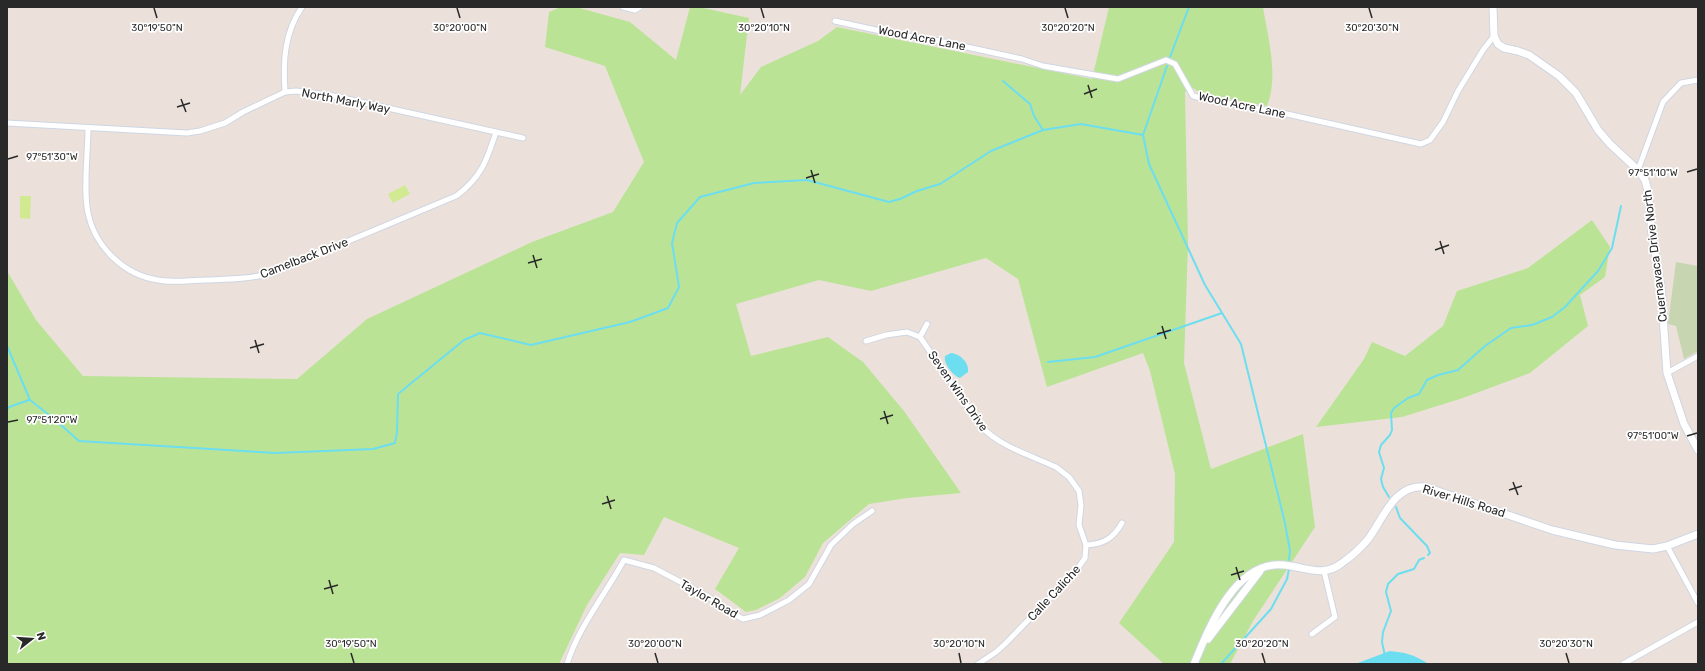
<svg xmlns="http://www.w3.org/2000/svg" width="1705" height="671" font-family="Rubik,sans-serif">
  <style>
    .green { fill: #bbe396 }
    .cemetery { fill: #c8d5b1 }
    .pitch { fill: #d1ea91 }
    .water { fill: #6cdeef }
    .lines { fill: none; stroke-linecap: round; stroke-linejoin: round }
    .stream { stroke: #6cdeef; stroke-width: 2 }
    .street-casing { stroke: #cfd6e2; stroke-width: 7 }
    .secondary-casing { stroke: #cfd6e2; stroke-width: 9 }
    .street { stroke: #fff; stroke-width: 5 }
    .secondary { stroke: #fff; stroke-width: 7 }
    .ticks { fill: none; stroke: #292929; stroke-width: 1.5 }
    .labels { text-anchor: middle; stroke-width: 3.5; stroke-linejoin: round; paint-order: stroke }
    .street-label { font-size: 12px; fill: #292929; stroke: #fff }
    .ticks-label { font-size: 10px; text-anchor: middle; fill: #292929; stroke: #fff; stroke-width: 3.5; stroke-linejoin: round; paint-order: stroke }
  </style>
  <rect width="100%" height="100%" fill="#ebe1da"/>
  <g class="green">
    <path d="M561 7H576L630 22 676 60 690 7H699L749 18 740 95 761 67 818 41 837 27 1092 79 1109 7H1263C1268 38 1279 76 1267 106L1202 94 1193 88 1185 92 1188 244 1184 363 1211 469 1303 434 1315 527 1253 621 1230 664H1164L1119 623 1174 542 1175 474 1150 371 1143 353 1047 387 1018 279 986 258 871 291 819 280 736 304 751 356 828 337 863 362 904 411 961 493 907 498 869 504 823 543 805 577 780 598 756 610 746 612 715 589 739 548 664 517 644 555 620 553 587 605 559 664H7V271L36 320 83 376 297 379 367 319 532 242 613 212 644 162 605 66 545 47 549 12Z"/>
    <path d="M1592 220 1610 247 1605 277 1580 295 1588 326 1530 373 1463 398 1402 417 1316 427 1364 359 1372 342 1405 356 1443 326 1457 291 1528 268Z"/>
  </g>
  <path class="cemetery" d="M1676 262 1698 266V351L1684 359 1676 326 1668 324Z"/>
  <g class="pitch">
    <path d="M405 185 410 194 393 203 388 194Z"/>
    <path d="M20 196H31L30 219 20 218Z"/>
  </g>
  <g class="water">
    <path d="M951 353C960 354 969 362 968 372L960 378C953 376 943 363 945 356Z"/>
    <path d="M1390 651C1408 653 1414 655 1429 664H1355Z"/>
  </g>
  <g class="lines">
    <g class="stream">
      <path d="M1170 57 1189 7"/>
      <path d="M1167 66 1143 135 1149 164 1205 285 1241 344 1285 523 1290 551 1289 560"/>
      <path d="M1003 81 1030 104 1034 116 1043 130"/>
      <path d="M7 346 30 400 53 418 79 441 276 453 373 449 395 443 397 432 398 394 464 340 480 333 531 345 630 322 668 308 679 287 672 243 677 223 700 197 754 183 807 180 889 202 900 199 917 191 940 184 991 151 1043 130 1081 124 1143 135"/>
      <path d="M1048 362 1095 357 1222 313"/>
      <path d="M7 410 9 407 29 400"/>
      <path d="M1389 497 1383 487 1381 479 1384 468 1379 452 1381 445 1390 435 1392 430 1391 413 1394 408 1408 398 1419 394 1427 380 1438 375 1458 370 1485 346 1511 328 1532 325 1552 317 1565 307 1598 271 1612 248 1621 206"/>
      <path d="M1396 507 1400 518 1427 546 1430 553 1428 555"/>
      <path d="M1385 656 1382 642 1383 632 1391 611 1386 592 1388 584 1398 574 1414 569 1419 560 1424 558"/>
      <path d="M1221 664 1271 609 1287 579 1289 569"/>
    </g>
    <g class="street-casing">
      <g id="street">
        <path d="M623 7 635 10 640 7"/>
        <path d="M835 21 894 34 939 41 1022 59 1043 66 1118 79 1166 60 1175 64 1193 96 1214 101 1287 114 1421 144 1430 140 1443 122 1458 91 1483 50 1494 36"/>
        <path d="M285 92C283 62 284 33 302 7"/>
        <path d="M7 123 187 133 200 131 225 123 243 112 285 92 296 91 329 95 523 138"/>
        <path d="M88 128C88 152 83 190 88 213 95 247 124 275 158 280 173 283 191 280 206 280 229 279 250 279 272 273L456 196C481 178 487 160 496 132"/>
        <path d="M1638 170 1663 102 1681 83 1698 80"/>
        <path d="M920 337 927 324"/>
        <path d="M866 341 886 335 907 332 920 337 981 426C1000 447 1030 455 1056 467L1069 477 1079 491 1081 505 1079 525 1086 545"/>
        <path d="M1667 373 1698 356"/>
        <path d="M1667 546 1698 603"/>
        <path d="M1312 634 1335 617 1324 571"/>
        <path d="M567 664C579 626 605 595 624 560L654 568 709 597 724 609 743 619 760 615 789 600 809 584 831 545 853 524 872 511"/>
        <path d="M978 664 996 652 1005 644 1076 571 1085 558 1086 545C1103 544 1113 539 1122 523"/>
        <path d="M1623 664 1698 622"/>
      </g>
    </g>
    <g class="secondary-casing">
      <g id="secondary">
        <path d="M1493 7 1494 36 1498 44 1504 48 1518 51 1529 55 1559 76 1576 93 1598 130 1610 144 1638 170 1645 180 1648 191 1652 234 1661 287 1667 373 1684 424 1698 450"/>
        <path d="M1208 639 1260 571"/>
        <path d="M1194 664C1209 628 1235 560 1284 565 1305 567 1324 578 1342 563 1352 556 1361 548 1369 538 1384 517 1395 483 1426 487L1552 530 1615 545 1653 549 1667 546 1698 534"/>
      </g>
    </g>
    <use href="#street" class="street"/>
    <use href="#secondary" class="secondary"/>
  </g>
  <path class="ticks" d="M154 8 157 18M457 8 460 18M761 8 764 18M1065 8 1068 18M1369 8 1372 18M1088 85 1092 98M1084 94 1097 89M181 99 186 112M177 107 190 103M8 159 18 156M811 170 815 183M1687 172 1697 169M806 178 819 174M1440 241 1444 254M1435 250 1449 245M533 255 537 268M528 263 542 259M1162 326 1166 339M1157 334 1171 330M255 340 259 353M250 348 264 344M884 411 888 424M880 419 893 415M8 422 18 420M1687 436 1697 433M1513 482 1518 495M1509 490 1522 486M607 496 611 509M602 504 615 500M1236 567 1240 580M1231 575 1244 571M329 580 333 594M324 589 338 585M351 653 354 663M655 653 658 663M959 653 961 663M1262 653 1265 663M1566 653 1569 663"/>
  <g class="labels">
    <g class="street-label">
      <text transform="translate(922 38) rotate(11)" y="4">Wood Acre Lane</text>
      <text transform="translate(346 101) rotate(11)" y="4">North Marly Way</text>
      <text transform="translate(1242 105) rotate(12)" y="4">Wood Acre Lane</text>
      <text transform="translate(1655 256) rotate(-97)" y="4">Cuernavaca Drive North</text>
      <text transform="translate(304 258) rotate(-21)" y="4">Camelback Drive</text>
      <text transform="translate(958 391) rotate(55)" y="4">Seven Wins Drive</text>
      <text transform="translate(1464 501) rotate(17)" y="4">River Hills Road</text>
      <text transform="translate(1054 593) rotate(-47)" y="4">Calle Caliche</text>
      <text transform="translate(709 599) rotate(30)" y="4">Taylor Road</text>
    </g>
  </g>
  <g class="ticks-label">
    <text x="157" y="31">30°19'50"N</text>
    <text x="460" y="31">30°20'00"N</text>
    <text x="764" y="31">30°20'10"N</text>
    <text x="1068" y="31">30°20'20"N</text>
    <text x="1372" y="31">30°20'30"N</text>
    <text x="52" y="160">97°51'30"W</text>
    <text x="1653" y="176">97°51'10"W</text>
    <text x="52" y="423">97°51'20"W</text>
    <text x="1653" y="439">97°51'00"W</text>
    <text x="351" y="647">30°19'50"N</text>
    <text x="655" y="647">30°20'00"N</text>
    <text x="959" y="647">30°20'10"N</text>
    <text x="1262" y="647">30°20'20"N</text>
    <text x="1566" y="647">30°20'30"N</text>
  </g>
  <rect width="1705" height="671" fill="none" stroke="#292929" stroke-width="16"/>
  <g transform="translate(32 639) rotate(73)" stroke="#ffffff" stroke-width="3" paint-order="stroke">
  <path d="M0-3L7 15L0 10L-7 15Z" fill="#292929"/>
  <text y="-6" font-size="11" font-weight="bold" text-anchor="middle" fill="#292929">N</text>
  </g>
</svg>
